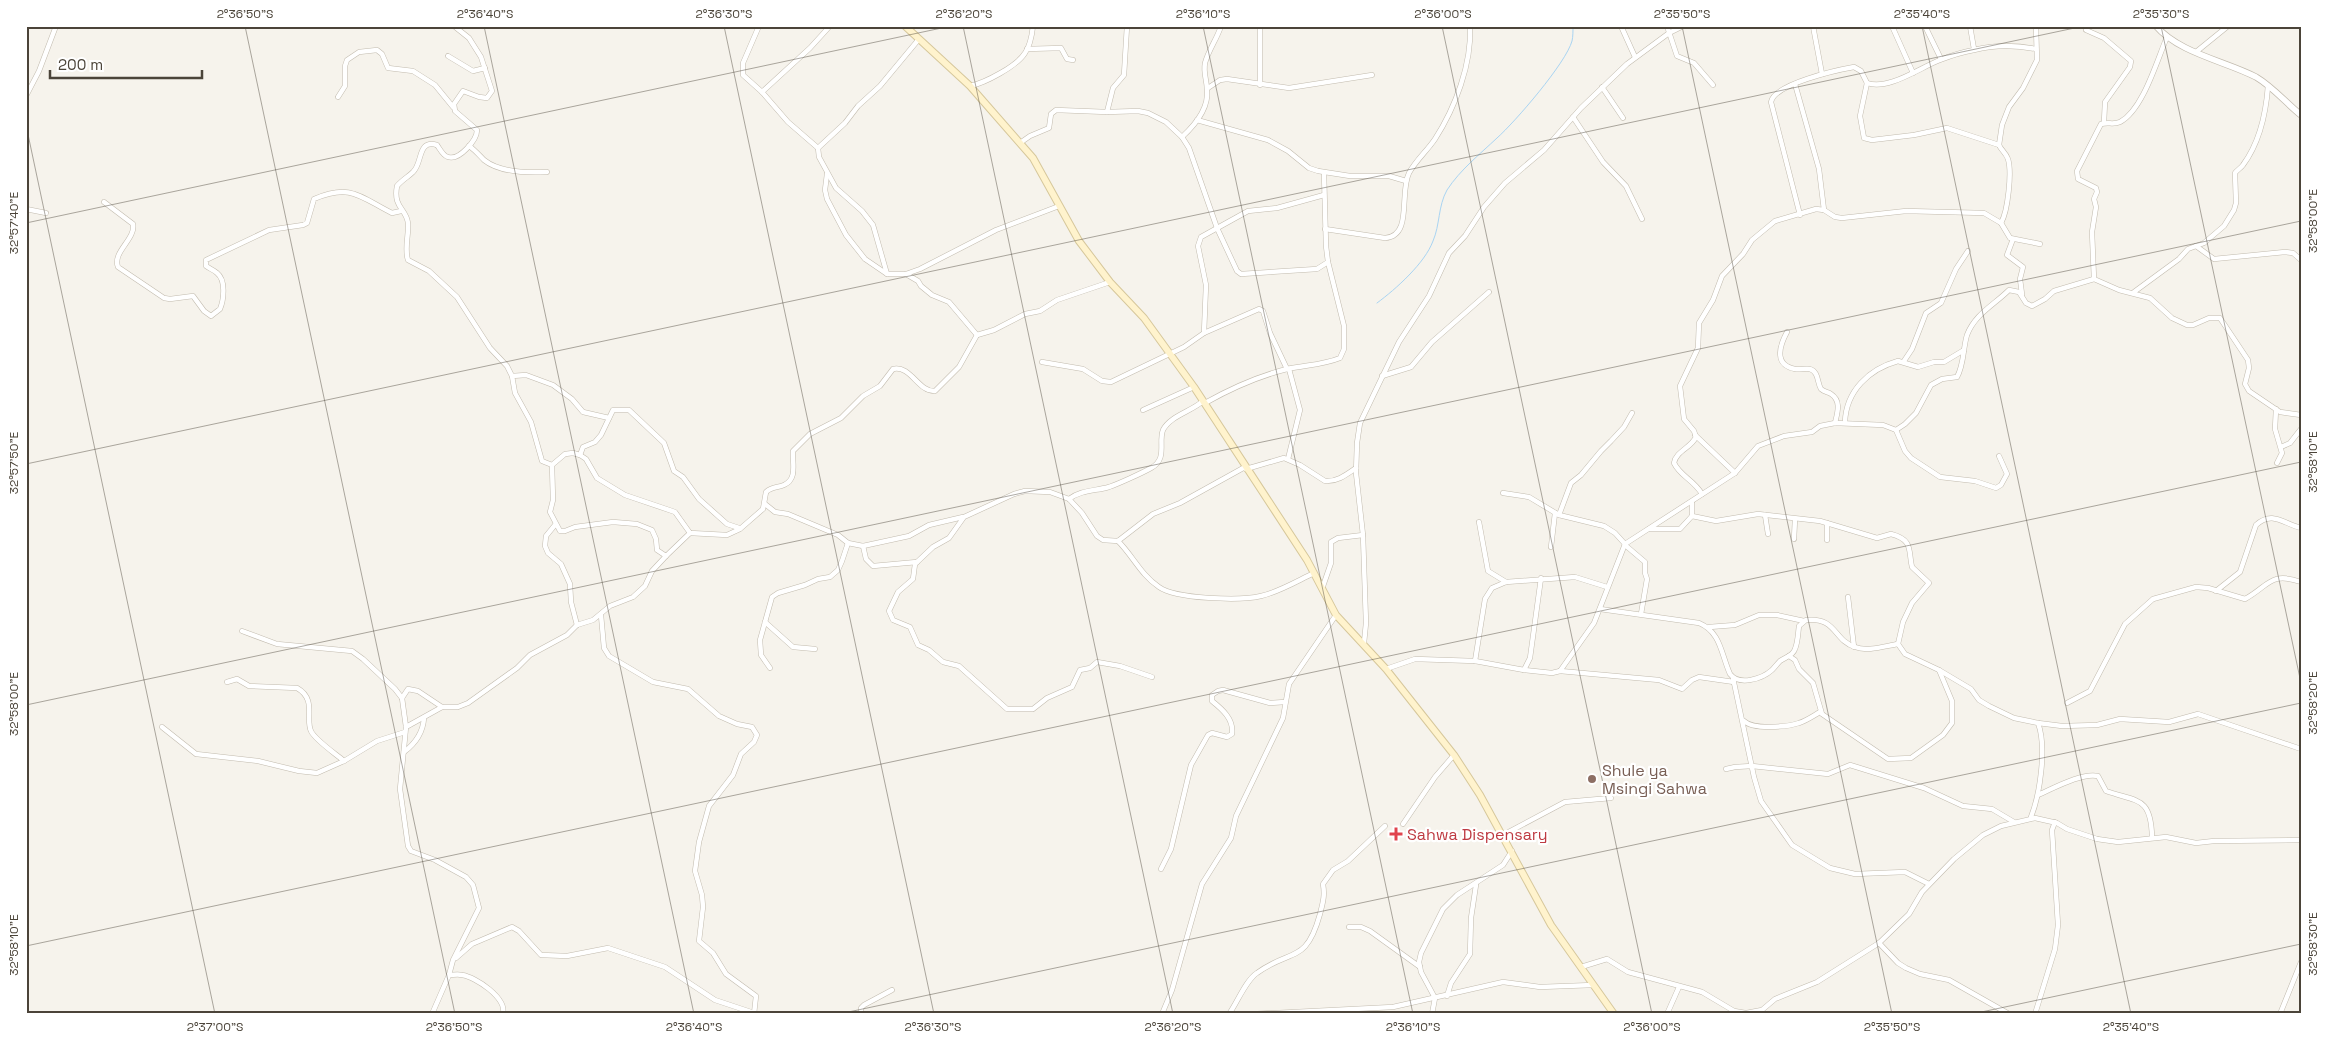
<svg xmlns="http://www.w3.org/2000/svg" width="2327" height="1040" font-family="'Space Grotesk',sans-serif">
  <style>
    .lines { fill: none; stroke-linecap: round; stroke-linejoin: round }
    .stream { stroke: #a9d4f2; stroke-width: 1 }
    .minor-casing { stroke: #c2bbae; stroke-width: 5.5 }
    .tertiary-casing { stroke: #c2bbae; stroke-width: 7 }
    .secondary-casing { stroke: #d6c79b; stroke-width: 8 }
    .minor { stroke: #fff; stroke-width: 4.5 }
    .tertiary { stroke: #fff; stroke-width: 5.5 }
    .secondary { stroke: #fff3cd; stroke-width: 6 }
    .ticks { fill: none; stroke: #4b4439; stroke-width: 1; stroke-opacity: 0.45 }
    .education-dot { fill: #8d6e63; stroke: #fff; stroke-width: 2 }
    .health-dot { fill: #e0444e; stroke: #fff; stroke-width: 2 }
    .labels { text-anchor: middle; stroke-width: 4.5; stroke-linejoin: round; paint-order: stroke }
    .education-label { font-size: 16px; fill: #785e54; stroke: #fff; text-anchor: start }
    .health-label { font-size: 16px; fill: #be3a42; stroke: #fff; text-anchor: start }
    .neatline { fill: none; stroke: #4b4439; stroke-width: 2 }
    .ticks-label { font-size: 12px; text-anchor: middle; fill: #4b4439 }
  </style>
  <rect width="100%" height="100%" fill="#f6f3ec"/>
  <g class="lines">
    <path class="stream" d="M1377 303C1396 289 1425 263 1433 241 1440 225 1438 206 1447 190 1460 170 1480 154 1497 138 1515 122 1566 63 1572 41 1573 37 1573 31 1573 26"/>
    <g class="minor-casing">
      <g id="minor">
        <path d="M454 26 469 38 481 57 492 91 487 98 479 97 463 91 454 104 455 111 477 130C477 140 459 161 448 157 443 156 440 149 437 145 417 139 423 163 413 172 408 177 402 180 397 186 393 208 406 208 408 223 409 236 404 248 408 260L429 271 457 297 490 348 507 366 512 376 515 393 531 422 542 461 552 465 565 454 573 453 580 455 586 459 597 478 625 495 675 512 690 533 727 535 740 529 763 509 766 492C772 486 777 488 784 485 798 479 792 462 793 451L810 434 841 418 863 396 880 386 893 369C911 365 918 392 935 391L959 367 977 335 994 330 1025 314 1040 311 1057 300 1110 282"/>
        <path d="M759 26 743 63V75L762 92 788 122 818 148"/>
        <path d="M1621 26 1635 57"/>
        <path d="M1667 26 1677 56 1694 63 1713 85"/>
        <path d="M1813 26 1822 74"/>
        <path d="M1892 26 1913 73"/>
        <path d="M1925 26 1941 59"/>
        <path d="M1970 26 1974 49"/>
        <path d="M2086 30 2104 38 2131 61 2130 67 2105 102 2104 122"/>
        <path d="M1027 49 1061 48 1067 59 1073 60"/>
        <path d="M2196 52 2228 26"/>
        <path d="M448 56 473 71 485 68"/>
        <path d="M1867 83 1860 116 1864 138 1872 140 1914 135 1947 128 1999 145"/>
        <path d="M1795 84 1819 169 1824 210"/>
        <path d="M1260 85V26"/>
        <path d="M970 86C985 83 1017 66 1025 53 1030 46 1032 35 1033 26"/>
        <path d="M1602 87 1623 118"/>
        <path d="M1208 88 1220 80 1227 79 1289 88 1372 75"/>
        <path d="M762 92 810 48 830 26"/>
        <path d="M26 96 39 71 56 26"/>
        <path d="M338 97 345 86V66L347 60 359 52 377 50 382 54 388 68 413 71 435 85 453 107"/>
        <path d="M1107 112 1113 88 1124 75 1127 26"/>
        <path d="M1573 117 1603 162 1626 186 1642 219"/>
        <path d="M1197 120 1268 140 1288 151 1309 168 1318 171 1350 176H1389L1406 181"/>
        <path d="M1182 137C1195 125 1209 108 1207 90 1207 80 1203 73 1205 63 1209 49 1217 39 1221 26"/>
        <path d="M1020 143 1030 136 1049 128 1051 114 1056 110 1107 112 1138 111 1148 113 1166 122 1182 137 1189 148 1217 228 1237 271 1241 274 1317 269 1328 262 1326 246 1324 173"/>
        <path d="M469 146C475 150 479 155 484 160 500 173 528 173 547 172"/>
        <path d="M827 174 825 190 827 199 846 235 865 259 887 274H906L920 269 996 230 1059 206"/>
        <path d="M104 202 133 224C136 239 112 252 118 267L164 298 170 299 193 296 204 311 211 316 220 309C224 299 226 280 217 273 214 270 210 269 206 266V260L269 230 303 225 307 223 314 199C351 183 360 197 392 213L401 211"/>
        <path d="M26 209 46 213"/>
        <path d="M1800 215 1771 102C1774 84 1837 70 1854 67L1861 71 1867 83C1888 91 1921 67 1940 60 1950 56 1963 52 1974 50 1994 45 2015 45 2036 49"/>
        <path d="M2001 223C2008 211 2012 172 2008 159 2006 153 2001 150 1999 145L2002 125 2009 107 2023 88 2037 60 2036 26"/>
        <path d="M1325 229 1385 238C1413 236 1399 193 1409 173 1416 160 1427 151 1435 139 1455 108 1472 64 1470 26"/>
        <path d="M2013 239 2007 255 2023 267 2020 279 2022 294"/>
        <path d="M2196 246 2214 259 2285 252 2293 253 2301 260"/>
        <path d="M887 274 873 225 862 211 836 188 819 157 818 148 845 123 858 106 880 86 919 39"/>
        <path d="M906 274 918 281 921 286 932 295 949 302 977 335"/>
        <path d="M2094 279 2092 232 2096 207 2094 199 2097 192 2096 188 2078 179 2077 171 2101 124C2108 122 2114 125 2120 122 2143 110 2157 60 2167 37"/>
        <path d="M2134 292 2179 259 2188 249 2204 243 2224 226 2234 210 2236 203 2235 173C2237 170 2241 168 2243 165 2260 142 2266 113 2268 86"/>
        <path d="M1787 332C1780 345 1773 365 1795 369 1800 370 1805 368 1810 369 1819 372 1817 383 1821 389 1824 392 1828 392 1831 394 1842 401 1837 414 1835 423"/>
        <path d="M1204 333 1206 285 1198 246 1201 237 1248 211 1277 208 1324 195"/>
        <path d="M1904 361 1912 349 1926 313 1941 303 1956 269 1968 251"/>
        <path d="M1042 362 1083 369 1102 381 1111 382 1184 347 1204 333 1259 309 1263 311 1270 333 1287 369"/>
        <path d="M512 376 526 375 553 385 572 399 583 412 609 418"/>
        <path d="M1382 376 1411 367 1432 342 1489 292"/>
        <path d="M1205 403C1230 389 1259 376 1287 369 1305 365 1323 365 1340 358L1344 349V326L1328 262"/>
        <path d="M2276 409 2275 429 2282 453 2277 463"/>
        <path d="M1143 410 1194 387"/>
        <path d="M1845 422C1846 391 1869 369 1898 361L1918 367 1934 362H1944L1964 350"/>
        <path d="M1896 430 1905 451 1911 458 1940 477 1975 481 1996 488 2001 485 2007 474 1999 456"/>
        <path d="M1695 435 1735 473"/>
        <path d="M2281 447 2290 443 2301 429"/>
        <path d="M580 455 583 447 595 442 601 435 613 410H629L664 443 674 471 683 477 699 499 727 524 739 528"/>
        <path d="M1288 459 1300 410 1289 369"/>
        <path d="M552 465 553 500 550 512 560 531H565L575 527 613 522 637 524 652 530 656 539 657 550 666 556 690 533"/>
        <path d="M1246 469 1284 458 1300 465 1325 481C1337 482 1346 475 1356 468"/>
        <path d="M1503 493 1529 497 1559 515 1604 526 1615 533 1625 544"/>
        <path d="M1702 494C1694 480 1680 476 1674 463 1676 451 1691 448 1696 437L1694 431 1684 419 1680 386 1698 348 1699 323 1713 300 1722 276 1743 254 1752 240 1775 221 1816 209 1824 210 1835 217 1842 218 1906 211 1984 213 2001 223 2010 238 2040 244"/>
        <path d="M1069 499C1081 490 1095 491 1109 487 1118 484 1142 473 1151 468 1168 459 1158 442 1163 430 1170 416 1192 411 1203 401"/>
        <path d="M1692 503V516L1716 521 1758 514 1820 521 1877 538 1891 534C1914 540 1908 551 1912 567L1929 583 1912 603 1903 622 1898 644 1905 654 1939 670 1952 701V723L1943 735 1911 758 1888 759 1822 714 1813 683 1799 669 1795 660 1789 656"/>
        <path d="M765 504 775 512 788 514 838 535 848 543 863 546 909 536 929 525 963 517"/>
        <path d="M1559 515 1571 483 1581 475 1601 451 1611 441 1624 427 1632 413"/>
        <path d="M1765 515 1768 534"/>
        <path d="M1479 522 1488 571 1506 582"/>
        <path d="M1827 523V540"/>
        <path d="M555 525 546 536 545 546 548 553 561 564 570 584 571 602 577 625"/>
        <path d="M1649 529H1680L1692 516"/>
        <path d="M1794 539 1795 519"/>
        <path d="M1118 541C1133 556 1141 575 1159 587 1176 599 1240 601 1261 596 1279 592 1297 581 1314 573"/>
        <path d="M1625 545 1645 562V573L1647 579 1641 614"/>
        <path d="M863 546 866 559 873 566 917 562"/>
        <path d="M1551 547 1555 513"/>
        <path d="M1322 589 1331 563V542L1338 538 1363 535"/>
        <path d="M2216 591 2240 572 2256 525C2272 510 2284 524 2301 528"/>
        <path d="M1848 597 1854 647"/>
        <path d="M1600 609 1699 623C1721 632 1721 654 1730 674 1739 686 1762 679 1772 670 1775 667 1777 664 1780 661 1785 657 1793 656 1795 649 1798 642 1798 633 1799 626L1806 620C1837 617 1833 640 1855 647 1867 652 1885 646 1898 644"/>
        <path d="M601 615 604 648 609 656 653 682 688 689 719 716 737 724 752 727 757 735 754 742 741 754 733 775 709 806 699 842 695 871 702 895 703 907 699 941 713 953 726 974 756 996 754 1014"/>
        <path d="M765 622 793 647 815 649"/>
        <path d="M1709 627 1735 625 1759 615H1777L1804 621"/>
        <path d="M242 631 277 644 352 651 363 659 395 689 402 698 406 727 400 789 408 846 411 851 435 860 466 877 473 885 479 908 453 960 449 975 432 1014"/>
        <path d="M1364 643 1366 623 1363 535 1356 473 1357 443 1360 423 1399 342 1429 296 1449 253 1465 236 1484 207 1505 183 1544 150 1581 108 1627 64 1669 33 1683 26"/>
        <path d="M1475 661 1485 599 1492 588 1506 582 1575 577 1607 587"/>
        <path d="M770 668 761 655 760 640 772 597 778 593 805 585 818 579 830 577 838 570 842 561 848 543"/>
        <path d="M1386 669 1415 659 1475 661 1524 670 1552 673 1560 671 1594 623 1625 544 1735 473 1758 446 1784 436 1812 432 1820 426 1835 423 1883 425 1896 430 1905 424 1916 413 1931 385 1942 379 1957 377C1964 365 1963 348 1967 335 1975 314 1994 305 2009 290L2019 292 2026 303 2032 306 2045 299 2054 291 2094 279 2119 290 2150 298 2172 318 2187 325H2193L2209 318H2220L2248 360 2249 368 2245 384 2249 391 2280 412 2301 415"/>
        <path d="M1524 670 1530 658 1541 578"/>
        <path d="M1939 670 1971 689 1979 700 1989 706 2014 718 2038 723C2047 747 2040 794 2031 817"/>
        <path d="M1560 671 1659 680 1682 689 1692 680 1699 677 1734 682"/>
        <path d="M1152 677 1120 666 1097 662 1090 668 1080 670 1072 687 1047 698 1033 709H1007L959 666 943 662 929 650 918 645 910 627 893 620 889 611 898 592 913 579 915 564 933 547 949 538 964 517 1014 494 1025 491 1050 492 1069 499 1082 513 1097 536 1103 540 1118 541 1153 514 1180 503 1245 467"/>
        <path d="M1733 678 1754 777 1761 801 1792 845 1830 868 1855 874 1905 872 1929 884"/>
        <path d="M227 682 237 679 249 686 297 688C317 699 305 719 311 731 315 740 336 754 344 761"/>
        <path d="M402 698 408 689 418 691 442 707"/>
        <path d="M2067 703 2090 691 2125 624 2153 599 2196 587 2208 588 2245 599C2269 586 2270 571 2301 582"/>
        <path d="M1744 721C1753 730 1787 727 1799 723 1806 721 1813 716 1820 712"/>
        <path d="M2038 723 2062 726 2097 725 2120 719 2169 722 2198 714 2301 749"/>
        <path d="M162 727 196 754 258 761 299 771 317 773 344 761 377 741 405 732"/>
        <path d="M406 727 442 707H458L468 703 517 668 530 655 567 635 577 625 593 620 610 606 633 597 645 586 652 571 666 556"/>
        <path d="M404 752C416 743 423 733 424 718"/>
        <path d="M1726 769 1735 767 1752 766 1828 774 1850 765 1924 788 1963 806 1992 809 2014 822"/>
        <path d="M2038 795C2052 789 2083 772 2098 776L2106 791C2137 802 2151 796 2152 837"/>
        <path d="M1403 824 1435 777 1454 755"/>
        <path d="M1503 835 1565 802 1611 798"/>
        <path d="M1161 869 1171 849 1191 765 1208 735 1212 733 1227 737 1232 734C1234 719 1222 709 1212 701V695L1218 691 1223 690 1270 703 1285 702"/>
        <path d="M1349 927H1361L1370 931 1420 967"/>
        <path d="M1879 943 1898 963 1906 968 1920 974 1949 980 2009 1014"/>
        <path d="M456 958 472 944 512 927 519 931 541 955 567 956 608 948 665 967 715 1000 754 1013"/>
        <path d="M1581 967 1607 959 1628 972 1702 992 1734 1011 1746 1013 1762 1010 1775 999 1817 982 1879 943 1909 914 1922 892 1954 859 1983 835 2001 826 2035 818 2057 823 2067 829 2097 839 2118 842 2166 837 2196 843 2214 841 2301 840"/>
        <path d="M449 975C453 975 458 974 462 975 476 977 507 998 503 1014"/>
        <path d="M1447 996 1451 983 1470 954 1471 918 1476 885"/>
        <path d="M861 1014V1008L864 1005 892 990"/>
        <path d="M1162 1014 1172 990 1202 884 1231 838 1236 816 1283 718 1289 684 1336 615"/>
        <path d="M1229 1014C1237 1003 1246 980 1257 973 1291 948 1306 965 1320 914 1323 902 1325 896 1323 884L1333 870 1348 861 1385 826"/>
        <path d="M1253 1014 1393 1007 1503 982 1540 987 1593 985"/>
        <path d="M1432 1014 1435 998 1421 972 1419 962 1421 953 1443 909 1457 895 1503 865 1512 851"/>
        <path d="M1667 1014 1679 987"/>
        <path d="M2035 1014 2055 949 2058 925 2052 830 2055 822"/>
        <path d="M2280 1014 2301 962"/>
      </g>
    </g>
    <g class="tertiary-casing">
      <path id="tertiary" d="M2156 26C2179 53 2225 61 2256 77 2273 87 2286 103 2301 115"/>
    </g>
    <g class="secondary-casing">
      <path id="secondary" d="M905 26 970 86 1033 158 1079 241 1110 282 1144 318 1194 387 1307 560 1336 615 1386 669 1454 755 1480 795 1551 925 1614 1014"/>
    </g>
    <use href="#minor" class="minor"/>
    <use href="#tertiary" class="tertiary"/>
    <use href="#secondary" class="secondary"/>
  </g>
  <path class="ticks" d="M245 26 455 1014M484 26 694 1014M724 26 934 1014M963 26 1173 1014M1203 26 1413 1014M1442 26 1652 1014M1682 26 1892 1014M1922 26 2131 1014M2161 26 2301 683M26 125 215 1014M26 223 951 26M26 464 2084 26M26 705 2301 221M26 946 2301 462M839 1014 2301 703M1972 1014 2301 944"/>
  <circle class="education-dot" cx="1592" cy="779" r="5"/>
  <path class="health-dot" d="M1393.5 826.5h5v5h5v5h-5v5h-5v-5h-5v-5h5z"/>
  <g class="labels">
    <g class="education-label">
      <text x="1602" y="776">Shule ya<tspan x="1602" dy="18">Msingi Sahwa</tspan></text>
    </g>
    <g class="health-label">
      <text x="1407" y="840">Sahwa Dispensary</text>
    </g>
  </g>
  <rect width="2327" height="1040" fill="none" stroke="#ffffff" stroke-width="55"/>
  <path d="M50 70v8h152v-8" fill="none" stroke="#4b4439" stroke-width="2.5"/>
  <text x="58" y="70" font-size="15" fill="#4b4439" stroke="#ffffff" stroke-width="4" paint-order="stroke">200 m</text>
  <rect x="28" y="28" width="2272" height="984" class="neatline"/>
  <g class="ticks-label">
    <text x="245" y="18">2°36'50"S</text>
    <text x="485" y="18">2°36'40"S</text>
    <text x="724" y="18">2°36'30"S</text>
    <text x="964" y="18">2°36'20"S</text>
    <text x="1203" y="18">2°36'10"S</text>
    <text x="1443" y="18">2°36'00"S</text>
    <text x="1682" y="18">2°35'50"S</text>
    <text x="1922" y="18">2°35'40"S</text>
    <text x="2161" y="18">2°35'30"S</text>
    <text transform="translate(2313 221) rotate(-90)" y="4">32°58'00"E</text>
    <text transform="translate(14 223) rotate(-90)" y="4">32°57'40"E</text>
    <text transform="translate(2313 462) rotate(-90)" y="4">32°58'10"E</text>
    <text transform="translate(14 463) rotate(-90)" y="4">32°57'50"E</text>
    <text transform="translate(2313 703) rotate(-90)" y="4">32°58'20"E</text>
    <text transform="translate(14 704) rotate(-90)" y="4">32°58'00"E</text>
    <text transform="translate(2313 944) rotate(-90)" y="4">32°58'30"E</text>
    <text transform="translate(14 945) rotate(-90)" y="4">32°58'10"E</text>
    <text x="215" y="1031">2°37'00"S</text>
    <text x="454" y="1031">2°36'50"S</text>
    <text x="694" y="1031">2°36'40"S</text>
    <text x="933" y="1031">2°36'30"S</text>
    <text x="1173" y="1031">2°36'20"S</text>
    <text x="1413" y="1031">2°36'10"S</text>
    <text x="1652" y="1031">2°36'00"S</text>
    <text x="1892" y="1031">2°35'50"S</text>
    <text x="2131" y="1031">2°35'40"S</text>
  </g>
</svg>
